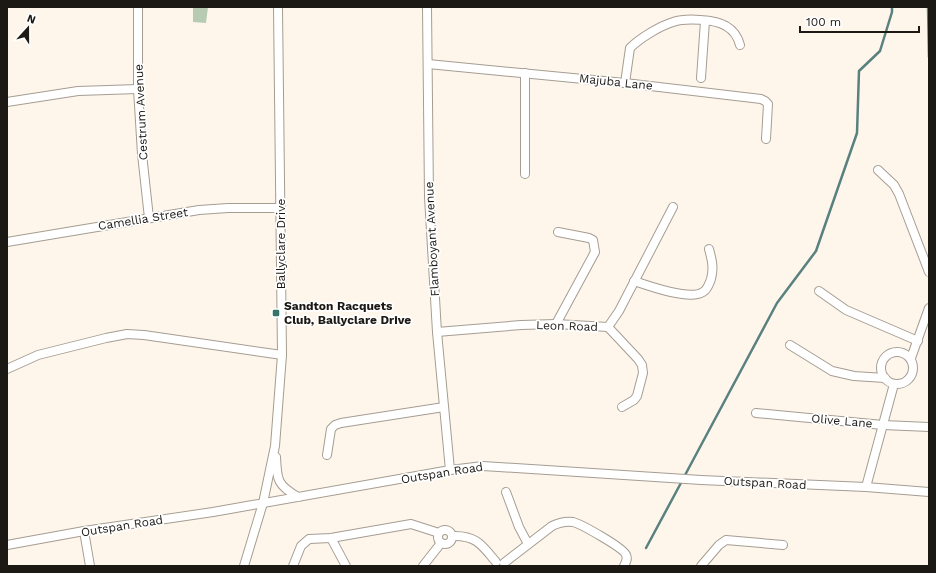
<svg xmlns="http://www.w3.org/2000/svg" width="936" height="573" font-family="'Work Sans',sans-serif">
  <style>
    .green { fill: #b7cbb2 }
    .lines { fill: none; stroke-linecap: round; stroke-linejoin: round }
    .stream { stroke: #598180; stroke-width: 2.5 }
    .minor-casing { stroke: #a59d93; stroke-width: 10 }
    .minor { stroke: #fff; stroke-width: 8 }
    .poi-dot { fill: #337669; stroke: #fff; stroke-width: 1.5 }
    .labels { text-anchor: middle; stroke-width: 3.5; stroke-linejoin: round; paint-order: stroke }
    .street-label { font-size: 12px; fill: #1c1915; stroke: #fff }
    .poi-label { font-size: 12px; font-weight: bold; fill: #1c1915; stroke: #fff; text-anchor: start }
  </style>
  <rect width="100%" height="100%" fill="#fff6eb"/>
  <path class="green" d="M193 7H208L206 23 193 22Z"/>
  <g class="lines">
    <g class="stream">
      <path d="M928 7 929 57"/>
      <path d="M684 477 777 303 816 251 857 133 859 71 880 51 892 12V7"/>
      <path d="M646 548 682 481"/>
    </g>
    <g class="minor-casing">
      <g id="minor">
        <path d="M138 7V89L142 154 149 218"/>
        <path d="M427 7 429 197 437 332 450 470"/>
        <path d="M428 64 625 83 761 99 765 101 768 104 766 139"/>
        <path d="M525 73V174"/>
        <path d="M701 78 705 21"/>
        <path d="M625 83 630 48C640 38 660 26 673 22 685 18 715 19 726 26 733 30 738 37 740 45"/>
        <path d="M7 102 78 91 138 89"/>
        <path d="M878 170 894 185 899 194 929 272"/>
        <path d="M7 242 199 210 228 208H281"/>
        <path d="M634 281C649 286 690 301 703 292 708 289 709 284 711 279 714 268 712 260 709 249"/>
        <path d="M819 291 846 310 918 341"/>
        <path d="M556 324 595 252 593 240 589 238 558 232"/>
        <path d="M608 327 638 359 642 365 643 373 637 396 634 400 622 407"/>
        <path d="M437 332 521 325 556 324 608 327 619 311 673 207"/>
        <path d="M790 345 832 371 854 376 885 378"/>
        <circle cx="897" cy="368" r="16"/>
        <path d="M911 358 929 308"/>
        <path d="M7 369 38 355 106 338 127 334 144 335 282 355"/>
        <path d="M756 413 883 425 929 427"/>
        <path d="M327 455 331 429 335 425 341 423 444 407"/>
        <path d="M276 457C277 480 277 485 298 497"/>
        <path d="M866 487 894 384"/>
        <path d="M506 492 519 527 528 544"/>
        <circle cx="445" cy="537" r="7"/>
        <path d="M84 531 90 566"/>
        <path d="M452 536C476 535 482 545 496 562"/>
        <path d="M331 538 346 566"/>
        <path d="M7 545 84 531 213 512 450 470 483 466 701 480 866 487 929 492"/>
        <path d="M504 563 552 526C558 523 565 521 573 522 581 524 624 548 626 555 628 559 626 562 624 566"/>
        <path d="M244 566 263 503 275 446 282 355 278 7"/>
        <path d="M293 566 301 546 309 539 331 538 411 524 439 533"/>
        <path d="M423 566 441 543"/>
        <path d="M701 566 719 545 726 540 783 545"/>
      </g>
    </g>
    <use href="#minor" class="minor"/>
  </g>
  <rect class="poi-dot" x="272" y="309" width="8" height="8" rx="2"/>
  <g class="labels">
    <g class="street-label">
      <text transform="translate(616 82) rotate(6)" y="4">Majuba Lane</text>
      <text transform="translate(141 112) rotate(-93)" y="4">Cestrum Avenue</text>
      <text transform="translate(143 219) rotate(-9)" y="4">Camellia Street</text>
      <text transform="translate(432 239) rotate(-93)" y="4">Flamboyant Avenue</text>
      <text transform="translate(281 244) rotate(-90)" y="4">Ballyclare Drive</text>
      <text transform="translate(567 326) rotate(2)" y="4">Leon Road</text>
      <text transform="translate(842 421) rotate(5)" y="4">Olive Lane</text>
      <text transform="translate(442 473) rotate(-9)" y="4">Outspan Road</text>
      <text transform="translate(765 483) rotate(3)" y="4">Outspan Road</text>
      <text transform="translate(122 526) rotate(-9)" y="4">Outspan Road</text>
    </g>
    <g class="poi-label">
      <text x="284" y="310">Sandton Racquets<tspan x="284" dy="14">Club, Ballyclare Drive</tspan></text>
    </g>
  </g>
  <rect width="936" height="573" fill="none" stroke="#1c1915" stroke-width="16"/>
  <g transform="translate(28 28) rotate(21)" stroke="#ffffff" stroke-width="3" paint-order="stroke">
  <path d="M0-3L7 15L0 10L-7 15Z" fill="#1c1915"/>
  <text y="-6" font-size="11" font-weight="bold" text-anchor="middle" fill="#1c1915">N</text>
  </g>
  <path d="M800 26v6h119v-6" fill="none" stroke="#1c1915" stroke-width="2"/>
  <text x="806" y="26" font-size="12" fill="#1c1915" stroke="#ffffff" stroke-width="3" paint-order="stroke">100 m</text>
</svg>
